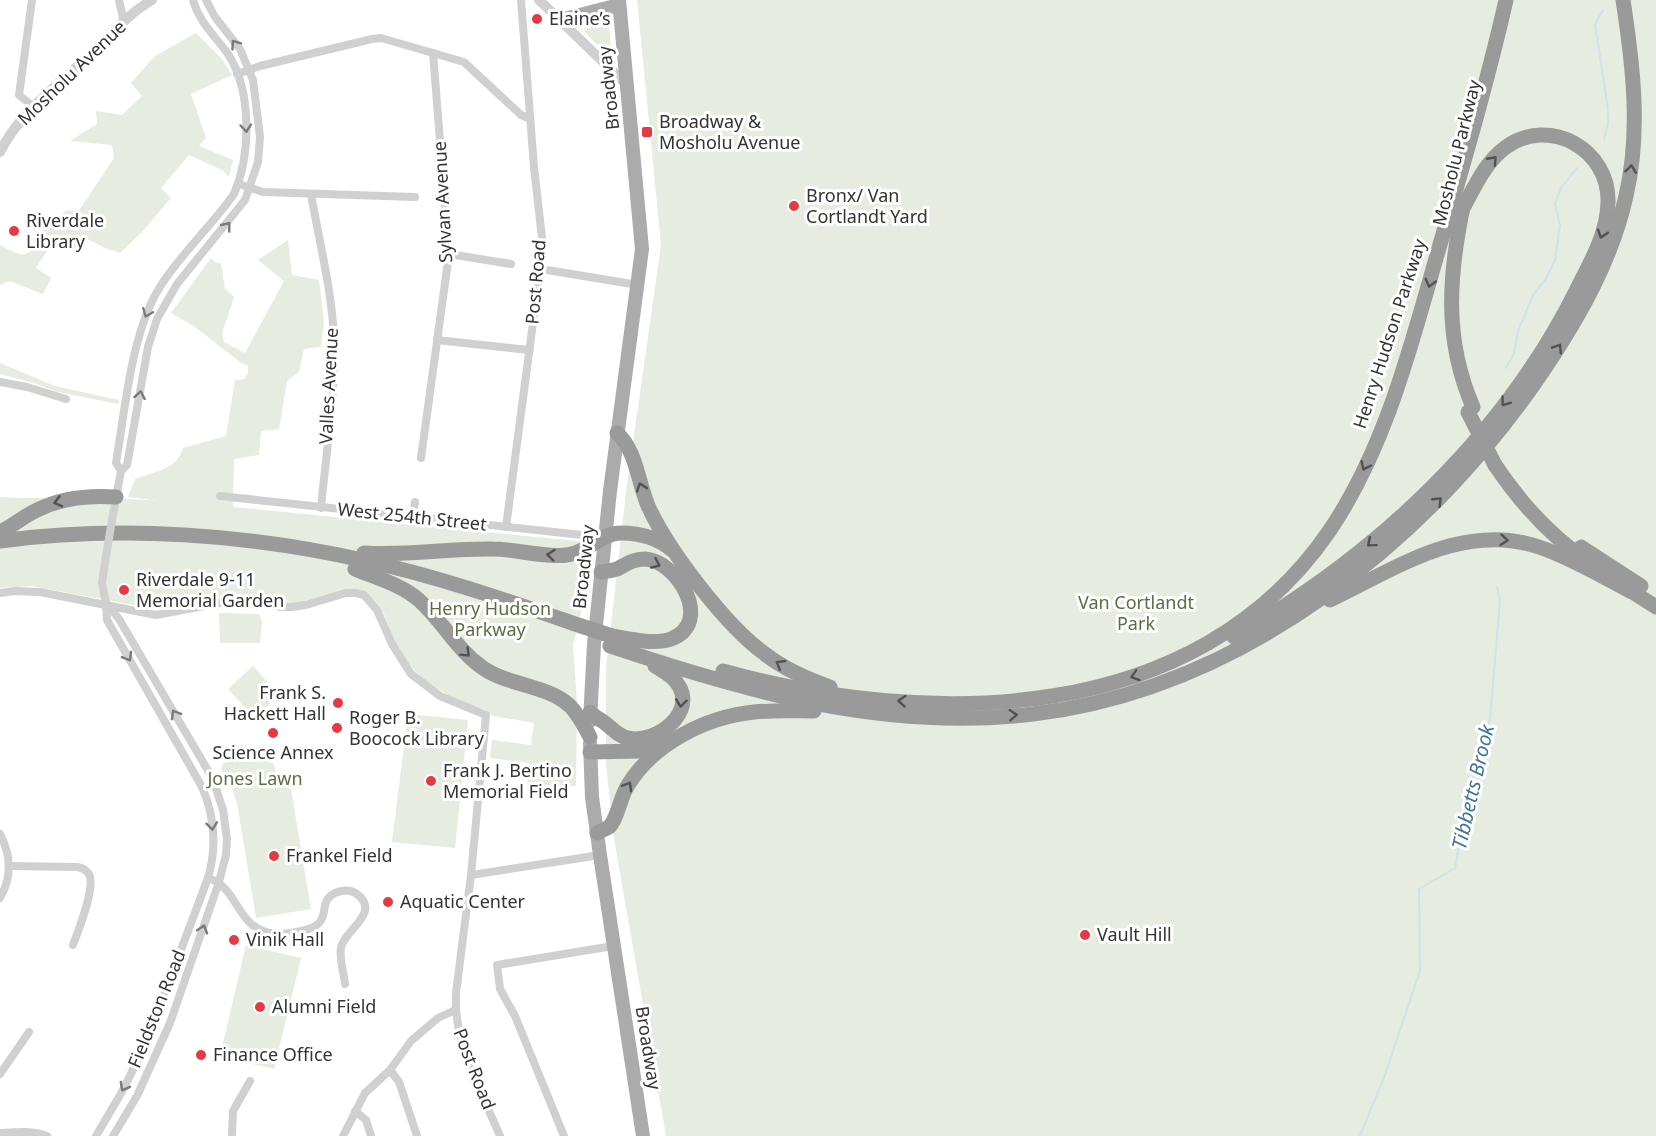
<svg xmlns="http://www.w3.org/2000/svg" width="1656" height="1136" font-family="'Noto Sans',sans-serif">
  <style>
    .green { fill: #e6ecdf }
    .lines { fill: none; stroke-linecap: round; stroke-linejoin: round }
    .stream { stroke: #cfe2ee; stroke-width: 2 }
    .minor { stroke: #d0d0d0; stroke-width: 8 }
    .tertiary { stroke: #d0d0d0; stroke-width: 10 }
    .primary { stroke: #ababab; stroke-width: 14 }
    .motorway { stroke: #9a9a9a; stroke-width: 15 }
    .minor-bridge { stroke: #d0d0d0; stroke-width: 8 }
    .motorway-bridge { stroke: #9a9a9a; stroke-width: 15 }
    .oneway { stroke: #7a7a7a }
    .oneway2 { stroke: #525252 }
    .poi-dot { fill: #e63946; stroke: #fff; stroke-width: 2 }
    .labels { text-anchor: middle; stroke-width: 6; stroke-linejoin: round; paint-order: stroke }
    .poi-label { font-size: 18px; fill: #333; stroke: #fff; text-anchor: start }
    .street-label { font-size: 18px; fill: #333; stroke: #fff }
    .park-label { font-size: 18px; fill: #56703f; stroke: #fff }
    .water-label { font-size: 20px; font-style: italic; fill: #3f7597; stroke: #fff }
  </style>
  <rect width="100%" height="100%" fill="#fff"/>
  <g class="green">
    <path d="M637 0H1656V1136H666L614 839 606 764V669L626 492 661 245Z"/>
    <path d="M604 22 609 25 611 49 608 53 603 51 584 31 585 27Z"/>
    <path d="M196 33 222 59 232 75 191 94 206 138 199 146 233 160 229 177 222 170 189 155 161 188 171 198 142 232 120 253 105 248 82 236 74 251 53 242 36 268 51 278 43 294 10 281 0 285V245C23 257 27 261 40 236 42 233 44 226 47 224 53 217 59 219 66 210L78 212 114 158 112 145 70 141 97 124 96 111 122 115 142 96 131 83 155 56Z"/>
    <path d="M288 240 292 275 319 280 324 321 321 347 304 349 299 372 287 381 279 429 261 431 259 455 234 459 233 507 587 542 581 613 573 645 577 702 576 786 527 788 529 763 490 758 492 740 531 745 534 723 493 716 484 709 461 702 430 685 415 671 395 644 384 614 375 601 363 592 302 603 281 604 251 598 206 601 166 611 31 586 0 588V497C54 500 106 496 160 501L128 497 135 479C153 472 177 470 183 448L226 436 235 380 244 379 248 373V366L240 362 195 327 171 313 211 258 216 263H221L225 289 234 297 222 333 224 342 245 353 284 281 258 260Z"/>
    <path d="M0 363 55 386 119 400 118 404 58 392 34 383 0 374Z"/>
    <path d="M219 613 259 614 262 622 260 643H220Z"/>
    <path d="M253 666 279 695 254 718 228 689Z"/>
    <path d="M408 714 468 720 455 848 392 842Z"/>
    <path d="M261 757 274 764C277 778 276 784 291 789L311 909 256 918 237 803 231 785 221 769 223 763Z"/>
    <path d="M246 945 301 958 274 1069 220 1056Z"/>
  </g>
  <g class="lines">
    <g class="stream">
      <path d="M1603 10 1595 24 1608 109V124L1604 139"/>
      <path d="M1506 368 1514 353 1518 331 1533 295 1546 279 1555 260 1560 225 1555 204 1561 188 1577 168"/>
      <path d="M1360 1136 1385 1075 1420 971 1419 889 1455 868 1471 783 1490 718 1500 601 1497 587"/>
    </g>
    <g class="minor">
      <path d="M32 0 19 95 34 107"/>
      <path d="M119 0 124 22"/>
      <path d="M237 74 260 66 372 39 381 38 464 62 521 115 530 119"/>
      <path d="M239 184 263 192 415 197"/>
      <path d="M311 194C319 241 332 290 334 339 336 395 326 452 321 508"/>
      <path d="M449 254 511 264"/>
      <path d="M541 269 638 285"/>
      <path d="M437 340 529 350"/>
      <path d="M0 382 27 387 66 399"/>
      <path d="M421 458 449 254 433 53"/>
      <path d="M121 471 116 463C125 410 131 336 158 290 179 255 211 227 234 194 251 154 252 91 228 54 215 36 199 22 193 0"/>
      <path d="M220 496 601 537"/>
      <path d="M413 518 415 502"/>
      <path d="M112 520 121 471 127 465 148 347 157 319 177 284 245 200 258 162 260 137 253 80 240 49 215 17 206 0"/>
      <path d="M506 527 543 247 534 167 521 0"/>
      <path d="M0 593 15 591 40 592 156 615 220 603 245 601 281 607H292L306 605 346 593H356L364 595 377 610 392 644 411 674 440 696 486 715 471 875 456 993C453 1044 481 1090 500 1136"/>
      <path d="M107 604 119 619 213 779 223 810 227 839 226 855 219 882 170 1023 137 1096 113 1136"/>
      <path d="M0 834C11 855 12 877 0 898"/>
      <path d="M10 866 77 867C82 868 86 869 89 874 96 888 78 931 73 945"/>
      <path d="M471 875 600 855"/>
      <path d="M208 878C237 887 236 923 266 932 278 936 311 932 319 923 325 917 323 910 326 902 331 891 348 887 357 894 382 913 343 931 341 948 339 959 344 973 345 984"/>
      <path d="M390 1070 399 1082 417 1136"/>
      <path d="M0 1074 29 1032"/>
      <path d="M355 1111 366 1120 371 1136"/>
      <path d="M0 1133C16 1132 31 1130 47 1136"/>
      <path d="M96 1136 123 1090 146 1043 208 878C217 847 215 817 202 787L107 620 106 604 102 583 106 556"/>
      <path d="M232 1136 233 1111 250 1081"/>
      <path d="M343 1136 365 1093 390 1070 411 1041 438 1018 455 1010"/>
      <path d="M564 1136 515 1016 500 989 497 965 613 946"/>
    </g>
    <g class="tertiary">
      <path d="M539 0 626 84"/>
      <path d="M0 152C19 113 59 84 90 55 109 36 128 14 152 0"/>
    </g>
    <g class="primary">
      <path d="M560 20 619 5"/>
      <path d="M590 721 594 644 610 491 642 249 619 0"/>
      <path d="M590 743 592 797 600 855 643 1136"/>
    </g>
    <g class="motorway">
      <path d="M1464 202C1449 273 1443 338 1473 407"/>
      <path d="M617 433C637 451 638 484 649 508 669 551 726 626 765 654 784 669 807 679 830 687"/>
      <path d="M1495 465C1520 502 1549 535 1586 560"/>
      <path d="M0 532C13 526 24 516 37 510 61 498 90 495 116 497"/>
      <path d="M0 541C121 525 248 534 367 561 440 577 511 602 581 626"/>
      <path d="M1581 547 1641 586"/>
      <path d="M364 553C408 556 450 548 493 549 517 549 543 558 567 555 587 553 601 533 621 533 640 533 658 538 672 550"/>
      <path d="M355 569C377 578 402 585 420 601 443 622 457 650 483 668 509 686 548 685 570 706 579 715 584 726 590 737"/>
      <path d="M601 572C607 571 614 571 619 568 628 563 634 559 645 559 678 561 714 623 671 639 654 645 629 639 612 636"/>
      <path d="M1623 586 1656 607"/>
      <path d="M1330 600C1397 568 1465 520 1542 548 1573 559 1601 576 1630 591"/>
      <path d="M1234 637C1375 556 1502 439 1576 291 1590 263 1607 235 1608 203 1610 149 1549 116 1506 147 1485 162 1474 188 1462 210"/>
      <path d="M610 646C747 692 887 732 1033 714 1243 689 1431 539 1545 368 1581 314 1612 259 1626 196 1641 132 1633 65 1623 0"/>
      <path d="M723 671C930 728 1196 727 1330 530 1384 450 1409 353 1435 262 1460 175 1486 88 1506 0"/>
      <path d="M590 712C594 717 600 719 605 723 613 729 618 736 628 738 655 745 699 712 677 683 672 675 663 671 655 666"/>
      <path d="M590 752 640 751 661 746"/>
      <path d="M597 833C600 831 606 829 609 827 617 820 621 795 628 785 654 743 706 717 754 712 774 710 794 711 814 711"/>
    </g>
    <path class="minor-bridge" d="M106 556 112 520"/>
    <g class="motorway-bridge">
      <path d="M1468 412 1495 465"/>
      <path d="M581 626 612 636"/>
    </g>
  </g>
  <defs><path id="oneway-chevron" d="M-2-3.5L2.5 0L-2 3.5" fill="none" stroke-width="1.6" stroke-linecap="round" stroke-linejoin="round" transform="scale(1.5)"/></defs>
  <g class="oneway">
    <use href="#oneway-chevron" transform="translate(235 44) rotate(-126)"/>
    <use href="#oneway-chevron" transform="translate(246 128) rotate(85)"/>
    <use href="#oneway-chevron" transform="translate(227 226) rotate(-51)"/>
    <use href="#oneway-chevron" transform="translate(147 313) rotate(112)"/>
    <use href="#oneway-chevron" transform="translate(140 395) rotate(-80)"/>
    <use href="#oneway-chevron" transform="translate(128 657) rotate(60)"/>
    <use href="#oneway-chevron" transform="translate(175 714) rotate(-120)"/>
    <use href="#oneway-chevron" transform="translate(212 826) rotate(83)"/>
    <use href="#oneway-chevron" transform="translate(203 929) rotate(-72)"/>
    <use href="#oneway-chevron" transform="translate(124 1087) rotate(118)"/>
  </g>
  <g class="oneway2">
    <use href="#oneway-chevron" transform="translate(1493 160) rotate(-48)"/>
    <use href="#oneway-chevron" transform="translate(1631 169) rotate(-83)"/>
    <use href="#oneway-chevron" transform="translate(1602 234) rotate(108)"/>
    <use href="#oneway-chevron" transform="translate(1430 283) rotate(105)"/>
    <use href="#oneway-chevron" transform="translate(1558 348) rotate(-57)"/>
    <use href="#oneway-chevron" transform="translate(1505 402) rotate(126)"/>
    <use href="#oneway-chevron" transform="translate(1365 466) rotate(115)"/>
    <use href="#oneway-chevron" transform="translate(641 487) rotate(-109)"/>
    <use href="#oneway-chevron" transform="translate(1438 501) rotate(-44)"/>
    <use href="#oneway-chevron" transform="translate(58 502) rotate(165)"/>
    <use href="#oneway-chevron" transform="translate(1504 540) rotate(5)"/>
    <use href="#oneway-chevron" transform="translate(1371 543) rotate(140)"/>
    <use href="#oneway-chevron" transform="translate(551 555) rotate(-174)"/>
    <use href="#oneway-chevron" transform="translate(656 564) rotate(24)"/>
    <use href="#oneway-chevron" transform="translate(466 653) rotate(45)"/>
    <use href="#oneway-chevron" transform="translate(780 664) rotate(-149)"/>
    <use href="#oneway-chevron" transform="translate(1135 676) rotate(162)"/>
    <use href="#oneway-chevron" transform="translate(902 701) rotate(-176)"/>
    <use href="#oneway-chevron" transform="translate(681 703) rotate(97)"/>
    <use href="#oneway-chevron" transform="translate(1013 715) rotate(-3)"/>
    <use href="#oneway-chevron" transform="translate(628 786) rotate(-60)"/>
  </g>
  <g class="poi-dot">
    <circle cx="537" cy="19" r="6"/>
    <rect x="641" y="126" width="12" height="12" rx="3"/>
    <circle cx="794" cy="206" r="6"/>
    <circle cx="14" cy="231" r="6"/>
    <circle cx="124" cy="590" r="6"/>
    <circle cx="338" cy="703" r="6"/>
    <circle cx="337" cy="728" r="6"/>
    <circle cx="273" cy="733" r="6"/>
    <circle cx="431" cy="781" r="6"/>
    <circle cx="274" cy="856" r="6"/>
    <circle cx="388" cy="902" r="6"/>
    <circle cx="1085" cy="935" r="6"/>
    <circle cx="234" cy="940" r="6"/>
    <circle cx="260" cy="1007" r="6"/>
    <circle cx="201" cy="1055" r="6"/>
  </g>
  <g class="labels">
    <g class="poi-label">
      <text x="549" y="25">Elaine’s</text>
      <text x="659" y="128">Broadway &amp;<tspan x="659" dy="21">Mosholu Avenue</tspan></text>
      <text x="806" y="202">Bronx/ Van<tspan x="806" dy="21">Cortlandt Yard</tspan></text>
      <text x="26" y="227">Riverdale<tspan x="26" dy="21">Library</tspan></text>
      <text x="136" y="586">Riverdale 9-11<tspan x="136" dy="21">Memorial Garden</tspan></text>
      <text x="326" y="699" text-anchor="end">Frank S.<tspan x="326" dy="21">Hackett Hall</tspan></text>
      <text x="349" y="724">Roger B.<tspan x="349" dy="21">Boocock Library</tspan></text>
      <text x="273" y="759" text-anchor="middle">Science Annex</text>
      <text x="443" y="777">Frank J. Bertino<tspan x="443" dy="21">Memorial Field</tspan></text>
      <text x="286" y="862">Frankel Field</text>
      <text x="400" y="908">Aquatic Center</text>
      <text x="1097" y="941">Vault Hill</text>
      <text x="246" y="946">Vinik Hall</text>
      <text x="272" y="1013">Alumni Field</text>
      <text x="213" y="1061">Finance Office</text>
    </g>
    <g class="street-label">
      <text transform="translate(72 73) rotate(-44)" y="6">Mosholu Avenue</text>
      <text transform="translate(609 88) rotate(-96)" y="6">Broadway</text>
      <text transform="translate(1457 153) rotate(-76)" y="6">Mosholu Parkway</text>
      <text transform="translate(443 202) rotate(-93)" y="6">Sylvan Avenue</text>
      <text transform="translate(536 282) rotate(-85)" y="6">Post Road</text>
      <text transform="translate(1390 334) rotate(-72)" y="6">Henry Hudson Parkway</text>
      <text transform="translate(329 386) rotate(-87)" y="6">Valles Avenue</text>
      <text transform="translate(412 517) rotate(6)" y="6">West 254th Street</text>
      <text transform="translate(584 567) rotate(-84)" y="6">Broadway</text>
      <text transform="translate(157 1009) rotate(-68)" y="6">Fieldston Road</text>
      <text transform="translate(648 1048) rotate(81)" y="6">Broadway</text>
      <text transform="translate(474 1069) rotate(69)" y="6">Post Road</text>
    </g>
    <g class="park-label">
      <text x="1136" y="609">Van Cortlandt<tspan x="1136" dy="21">Park</tspan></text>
      <text x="490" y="615">Henry Hudson<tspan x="490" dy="21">Parkway</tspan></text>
      <text x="255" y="785">Jones Lawn</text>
    </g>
    <g class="water-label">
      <text transform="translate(1473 787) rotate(-77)" y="7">Tibbetts Brook</text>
    </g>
  </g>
</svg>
